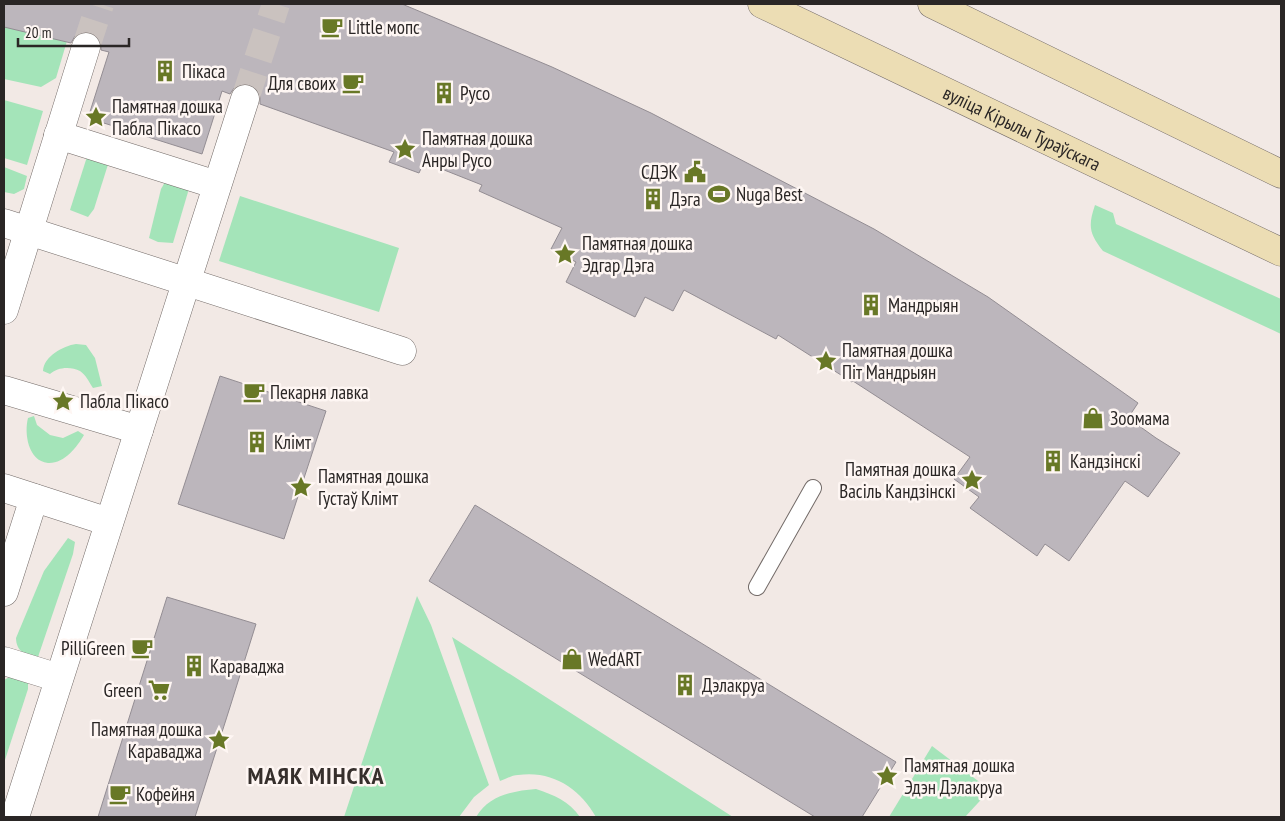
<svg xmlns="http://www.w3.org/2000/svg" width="1285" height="821" font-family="'PT Sans Narrow',sans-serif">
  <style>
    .green { fill: #a4e4b9 }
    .building { fill: #bcb6bc; stroke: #938d93 }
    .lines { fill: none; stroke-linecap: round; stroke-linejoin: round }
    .street-tunnel { stroke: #cac2bf; stroke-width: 28; stroke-dasharray: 28 14; stroke-linecap: butt }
    .lane-casing { stroke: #736b68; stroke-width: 18 }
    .street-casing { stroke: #736b68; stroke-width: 29 }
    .secondary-casing { stroke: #736b68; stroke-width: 29 }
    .lane { stroke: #fff; stroke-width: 16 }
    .street { stroke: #fff; stroke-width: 28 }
    .secondary { stroke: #ecddb4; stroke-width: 28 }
    .labels { text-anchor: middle; stroke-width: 5; stroke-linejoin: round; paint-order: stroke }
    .poi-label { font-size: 19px; fill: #2a2625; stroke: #fef6f3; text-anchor: start }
    .street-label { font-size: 19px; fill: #2a2625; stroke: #fef6f3 }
    .district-label { font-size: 24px; font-weight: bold; letter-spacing: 1px; fill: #362f2c; stroke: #fef6f3 }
  </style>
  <rect width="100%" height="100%" fill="#f2e9e5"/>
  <g class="green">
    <path d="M6 17 67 41 56 78 41 87 4 79V18Z"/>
    <path d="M4 100 43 111 27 165 4 158Z"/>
    <path d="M93 138 110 158 94 209 88 217 70 210Z"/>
    <path d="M4 167 27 176 24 189 14 194 4 192Z"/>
    <path d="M172 170 193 175 173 243 158 242 149 238 161 189Z"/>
    <path d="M240 196 399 248 379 312 219 261Z"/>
    <path d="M1095 205 1113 213 1116 224 1281 299V334L1103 251C1089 233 1088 226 1095 205Z"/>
    <path d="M76 344 86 345 95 358 102 386 93 388C89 382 86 375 80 371 71 366 57 367 50 374L43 371C44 356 63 346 76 344Z"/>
    <path d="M34 416 37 425 50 435 63 438 78 431 84 435C77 447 64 464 48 463 28 461 24 433 28 418Z"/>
    <path d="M68 538 75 542 73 554 38 657C26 657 16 651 16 638L44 571Z"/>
    <path d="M417 596 431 625 489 785 474 797 459 817H344Z"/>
    <path d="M452 637 733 817H596C580 789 553 770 518 775 512 775 506 779 500 781Z"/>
    <path d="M13 675 28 679V689L4 763V680Z"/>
    <path d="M932 746 990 790 965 817H889Z"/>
    <path d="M536 789C554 795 569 801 580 817H476C489 795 513 791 536 789Z"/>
  </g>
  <g class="building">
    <path d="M4 4H402L552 67 651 113 874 229 988 297 1138 403 1128 418 1156 438 1180 453 1148 497 1125 481 1069 561 1045 544 1037 556 970 508 979 497 954 479 970 457 853 381 852 382 778 335 776 339 684 290 673 311 645 297 635 317 566 282 576 262 551 249 562 228 479 191 482 185 424 162 419 173 389 162 394 152 260 104V95L256 88 250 84H241L234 88 230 94 222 91 202 154 88 118 109 52 101 50V43L98 37 91 32H82L75 36 71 43 4 27Z"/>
    <path d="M220 376 326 411 284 539 178 504Z"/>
    <path d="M475 505 896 762 862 817H815L429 581Z"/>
    <path d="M167 597 256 624 230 707 195 817H98Z"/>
  </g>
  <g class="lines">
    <g class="street-tunnel">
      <path d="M86 47 100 4"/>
      <path d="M245 99 276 4"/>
    </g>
    <g class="lane-casing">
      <path id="lane" d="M757 587 813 488"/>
    </g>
    <g class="street-casing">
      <g id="street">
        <path d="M58 135 217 185"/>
        <path d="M4 223 402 351"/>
        <path d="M4 310 86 47"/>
        <path d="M4 390 139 430"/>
        <path d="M4 488 109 522"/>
        <path d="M4 592 34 498"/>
        <path d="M4 661 59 678"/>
        <path d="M15 817 245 99"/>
      </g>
    </g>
    <g class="secondary-casing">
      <g id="secondary">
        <path id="s1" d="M762 4 1281 252"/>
        <path d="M932 4 1281 174"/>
      </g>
    </g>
    <use href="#lane" class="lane"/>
    <use href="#street" class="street"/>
    <use href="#secondary" class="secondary"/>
  </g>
  <defs>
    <g id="cafe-bare" transform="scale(1.725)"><path d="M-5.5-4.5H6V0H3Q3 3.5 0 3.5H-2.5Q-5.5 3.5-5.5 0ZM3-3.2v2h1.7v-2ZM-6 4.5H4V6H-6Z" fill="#687826" stroke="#fef6f3" stroke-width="2.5" paint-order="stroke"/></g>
    <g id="building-bare" transform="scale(1.725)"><path d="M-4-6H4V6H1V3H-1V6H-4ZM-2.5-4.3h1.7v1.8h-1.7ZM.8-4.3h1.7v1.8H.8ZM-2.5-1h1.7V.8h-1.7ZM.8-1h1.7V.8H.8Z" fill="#687826" stroke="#fef6f3" stroke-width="2.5" paint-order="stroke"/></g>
    <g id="sight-bare" transform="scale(1.725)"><path d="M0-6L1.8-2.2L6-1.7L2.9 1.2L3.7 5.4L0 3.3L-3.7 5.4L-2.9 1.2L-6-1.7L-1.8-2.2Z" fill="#687826" stroke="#fef6f3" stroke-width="2.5" paint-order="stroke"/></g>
    <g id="civic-bare" transform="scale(1.725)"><path d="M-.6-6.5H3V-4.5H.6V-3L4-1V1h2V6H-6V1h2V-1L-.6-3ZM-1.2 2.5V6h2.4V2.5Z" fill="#687826" stroke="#fef6f3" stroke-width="2.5" paint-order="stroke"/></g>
    <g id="stadium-bare" transform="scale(1.725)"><path d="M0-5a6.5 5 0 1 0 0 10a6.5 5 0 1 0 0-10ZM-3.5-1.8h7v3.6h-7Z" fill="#687826" stroke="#fef6f3" stroke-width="2.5" paint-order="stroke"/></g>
    <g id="shop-bare" transform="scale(1.725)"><path d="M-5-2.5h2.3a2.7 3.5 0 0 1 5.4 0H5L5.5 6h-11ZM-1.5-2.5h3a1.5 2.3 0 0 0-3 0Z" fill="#687826" stroke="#fef6f3" stroke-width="2.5" paint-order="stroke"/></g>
    <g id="supermarket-bare" transform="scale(1.725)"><path d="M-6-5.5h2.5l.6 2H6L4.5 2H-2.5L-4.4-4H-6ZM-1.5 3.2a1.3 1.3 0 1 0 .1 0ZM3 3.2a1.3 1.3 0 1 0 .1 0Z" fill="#687826" stroke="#fef6f3" stroke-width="2.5" paint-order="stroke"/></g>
  </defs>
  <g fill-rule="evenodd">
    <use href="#cafe-bare" x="332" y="27"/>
    <use href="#building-bare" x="165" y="71"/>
    <use href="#cafe-bare" x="353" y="83"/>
    <use href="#building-bare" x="444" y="93"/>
    <use href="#sight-bare" x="96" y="117"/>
    <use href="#sight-bare" x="405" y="149"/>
    <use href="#civic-bare" x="695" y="172"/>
    <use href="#stadium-bare" x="719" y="194"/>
    <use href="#building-bare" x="653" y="199"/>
    <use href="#sight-bare" x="565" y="254"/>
    <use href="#building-bare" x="871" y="305"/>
    <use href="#sight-bare" x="826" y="361"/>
    <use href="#cafe-bare" x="254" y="392"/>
    <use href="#sight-bare" x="63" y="401"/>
    <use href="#shop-bare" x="1093" y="418"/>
    <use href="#building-bare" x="257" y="442"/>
    <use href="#building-bare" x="1053" y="461"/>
    <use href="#sight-bare" x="972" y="480"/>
    <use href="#sight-bare" x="301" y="487"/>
    <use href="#cafe-bare" x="142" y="648"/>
    <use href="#shop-bare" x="572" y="659"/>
    <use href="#building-bare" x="194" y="666"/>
    <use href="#building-bare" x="685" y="685"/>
    <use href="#supermarket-bare" x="159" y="690"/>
    <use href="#sight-bare" x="219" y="740"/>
    <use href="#sight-bare" x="887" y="776"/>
    <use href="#cafe-bare" x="120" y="794"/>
  </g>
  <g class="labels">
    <g class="poi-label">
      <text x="348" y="34">Little мопс</text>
      <text x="182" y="78">Пікаса</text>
      <text x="336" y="90" text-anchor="end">Для своих</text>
      <text x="460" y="100">Русо</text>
      <text x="112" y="113">Памятная дошка<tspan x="112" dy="22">Пабла Пікасо</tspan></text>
      <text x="422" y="145">Памятная дошка<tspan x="422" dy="22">Анры Русо</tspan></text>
      <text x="678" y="179" text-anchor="end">СДЭК</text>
      <text x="736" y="201">Nuga Best</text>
      <text x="670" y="206">Дэга</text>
      <text x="582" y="250">Памятная дошка<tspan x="582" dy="22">Эдгар Дэга</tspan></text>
      <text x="888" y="312">Мандрыян</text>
      <text x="842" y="357">Памятная дошка<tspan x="842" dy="22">Піт Мандрыян</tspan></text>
      <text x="270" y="399">Пекарня лавка</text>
      <text x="80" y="408">Пабла Пікасо</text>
      <text x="1110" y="425">Зоомама</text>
      <text x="274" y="449">Клімт</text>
      <text x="1070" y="468">Кандзінскі</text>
      <text x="956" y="476" text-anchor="end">Памятная дошка<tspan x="956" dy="22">Васіль Кандзінскі</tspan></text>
      <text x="318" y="483">Памятная дошка<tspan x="318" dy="22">Густаў Клімт</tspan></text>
      <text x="125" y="655" text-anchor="end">PilliGreen</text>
      <text x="588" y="666">WedART</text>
      <text x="210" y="673">Караваджа</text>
      <text x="702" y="692">Дэлакруа</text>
      <text x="142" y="697" text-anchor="end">Green</text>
      <text x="202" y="736" text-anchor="end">Памятная дошка<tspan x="202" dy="22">Караваджа</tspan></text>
      <text x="904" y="772">Памятная дошка<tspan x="904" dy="22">Эдэн Дэлакруа</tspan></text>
      <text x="136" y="801">Кофейня</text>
    </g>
    <g class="street-label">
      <text dy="7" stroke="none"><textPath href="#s1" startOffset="288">вуліца Кірылы Тураўскага</textPath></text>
    </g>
    <g class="district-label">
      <text x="316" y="784">МАЯК МІНСКА</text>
    </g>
  </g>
  <rect width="1285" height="821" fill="none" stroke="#2a2625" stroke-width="10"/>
  <path d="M18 38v8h111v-8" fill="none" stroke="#2a2625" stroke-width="2.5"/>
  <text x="25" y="38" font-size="15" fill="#2a2625" stroke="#fef6f3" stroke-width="4" paint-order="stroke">20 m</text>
</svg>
